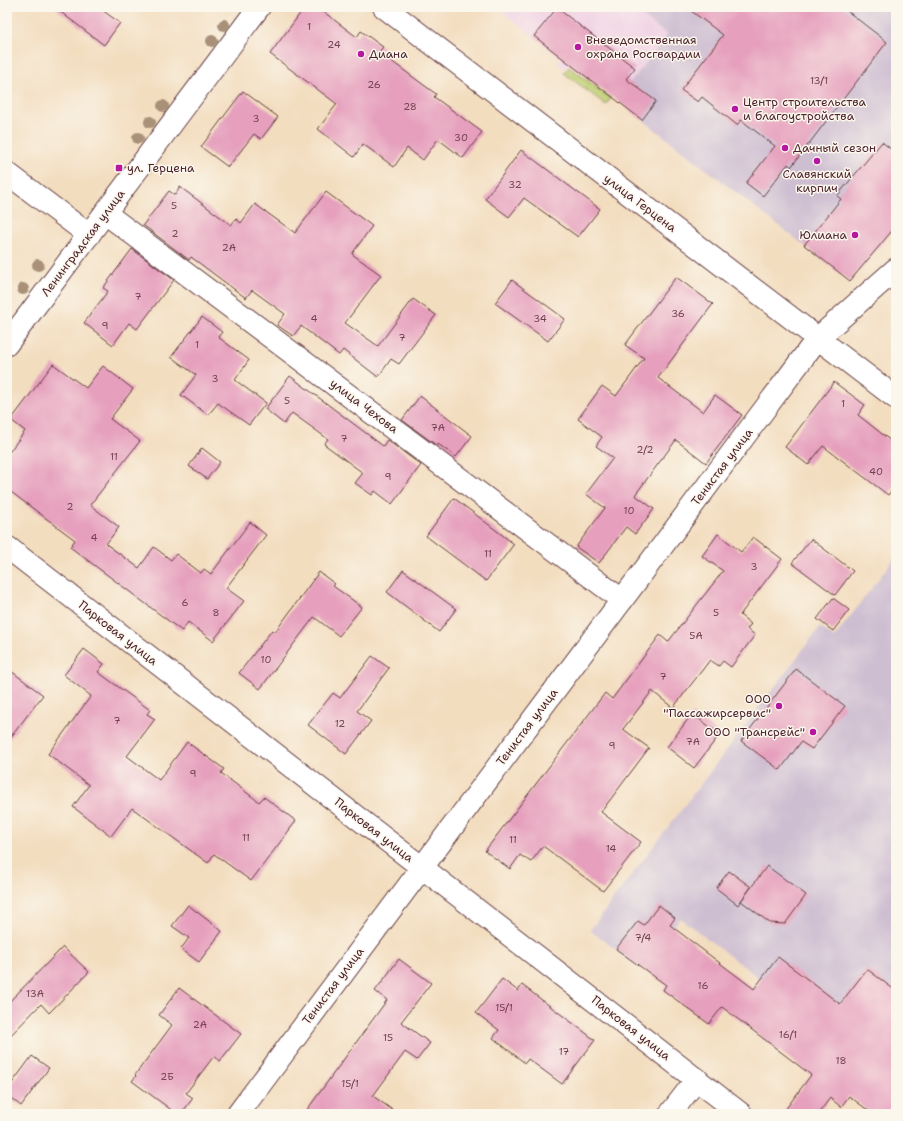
<svg xmlns="http://www.w3.org/2000/svg" width="903" height="1121" font-family="'Shantell Sans',sans-serif">
  <style>
    .built { fill: #f0d0e4 }
    .industrial { fill: #cebed1 }
    .green { fill: #bdcd6f; stroke: #84764d }
    .building { fill: #e6a0bd }
    .lines { fill: none; stroke-linecap: round; stroke-linejoin: round }
    .street-casing { stroke: #633c41; stroke-width: 24 }
    .secondary-casing { stroke: #633c41; stroke-width: 24 }
    .street { stroke: #fff; stroke-width: 22 }
    .secondary { stroke: #fff; stroke-width: 22 }
    .tree { fill: #a99179 }
    .poi-dot { fill: #b5179e; stroke: #fbf7ec; stroke-width: 1.5 }
    .labels { text-anchor: middle; stroke-width: 3; stroke-linejoin: round; paint-order: stroke }
    .number-label { font-size: 10px; fill: #713f50 }
    .poi-label { font-size: 12px; fill: #4a1f2b; stroke: #fbf7ec; text-anchor: start }
    .street-label { font-size: 12px; fill: #4a1f2b; stroke: #fbf7ec }
  </style>
  <rect width="100%" height="100%" fill="#fbf7ec"/>
  <filter id="ink" filterUnits="userSpaceOnUse"><feTurbulence type="fractalNoise" baseFrequency=".025" numOctaves="2"/><feDisplacementMap in="SourceGraphic" scale="8" xChannelSelector="R" yChannelSelector="G"/><feConvolveMatrix kernelMatrix="1 2 1 2 8 2 1 2 1" color-interpolation-filters="sRGB"/></filter>
  <filter id="wash" filterUnits="userSpaceOnUse"><feTurbulence type="fractalNoise" baseFrequency=".012" numOctaves="4" result="noise"/><feDisplacementMap in="SourceGraphic" scale="16" xChannelSelector="R" yChannelSelector="G"/><feGaussianBlur stdDeviation="0.9" result="paint"/><feColorMatrix in="noise" values="0 0 0 0 0 0 0 0 0 0 0 0 0 0 0 0 0 1.4 0 .05"/><feComposite in="paint" operator="in"/></filter>
  <g filter="url(#wash)">
    <rect width="100%" height="100%" fill="#f3ddbf"/>
    <path class="built" d="M496 7H631L667 35 617 100 570 64 565 69 557 63 561 58Z"/>
    <g class="industrial">
      <path d="M631 7H896V226L850 281 617 100 667 35Z"/>
      <path d="M896 556V1082L680 918 641 969 590 930 820 627 834 638Z"/>
    </g>
    <path class="green" d="M569 67 611 98 606 105 564 73Z"/>
    <g id="blocks">
      <g class="building">
        <path d="M54 7H98L120 23 104 45Z"/>
        <path d="M305 7H317L357 37 361 31 383 47 379 52 436 94 434 97 482 132 463 158 438 139 423 160 407 148 394 167 363 144 354 157 318 129 337 104 270 54Z"/>
        <path d="M686 7H842L887 42 791 167 788 164 763 196 746 183 775 146 741 120 737 125 702 97 698 102 681 90 723 35Z"/>
        <path d="M557 8 635 68 626 79 656 101 642 120 534 36Z"/>
        <path d="M243 91 278 117 261 139 254 134 228 167 201 147Z"/>
        <path d="M882 142 896 153V226L850 281 804 245 841 199 837 196Z"/>
        <path d="M521 150 600 209 578 237 524 198 509 217 485 199Z"/>
        <path d="M180 187 231 225 236 219 241 223 255 204 295 233 326 192 372 226 352 254 381 275 345 323 378 346 413 299 436 315 399 364 391 359 378 377 343 350 339 355 301 326 293 336 277 325 285 314 252 290 246 298 191 257 189 260 143 225 169 191 175 195Z"/>
        <path d="M132 249 174 280 137 329 129 323 113 345 84 323 108 291 103 288Z"/>
        <path d="M676 277 713 304 658 378 703 412 715 395 742 415 706 463 676 440 635 495 654 509 635 534 626 527 599 563 576 547 605 508 586 494 613 458 596 446 602 437 578 419 602 386 616 396 644 358 625 345Z"/>
        <path d="M512 280 565 319 548 341 495 303Z"/>
        <path d="M202 317 222 332 218 337 249 360 235 380 266 403 249 425 218 403 208 415 181 395 196 375 171 357Z"/>
        <path d="M53 364 86 388 103 366 133 389 110 419 140 441 90 505 119 527 106 544 139 568 154 547 171 560 176 554 201 573 204 569 211 574 250 522 266 535 226 588 244 601 213 641 188 622 182 631 70 547 75 540 7 489V455L25 431 11 420Z"/>
        <path d="M290 376 383 446 387 440 421 465 392 504 375 491 372 495 355 483 363 473 324 444 328 439 292 413 284 424 265 409Z"/>
        <path d="M834 382 865 405 858 415 896 445V485L888 495 823 446 808 465 785 447Z"/>
        <path d="M420 396 472 436 456 457 438 444 436 445 402 420Z"/>
        <path d="M202 448 220 462 207 479 189 466Z"/>
        <path d="M454 498 514 544 486 581 426 536Z"/>
        <path d="M718 534 741 552 753 537 782 559 740 615 751 624 747 629 755 635 731 667 723 661 719 666 710 660 673 708 652 691 623 729 649 748 601 812 641 842 603 891 543 846 531 862 520 855 510 869 485 851 605 693 612 699 660 635 668 642 723 571 702 556Z"/>
        <path d="M811 539 853 571 835 595 792 563Z"/>
        <path d="M403 570 456 609 439 632 387 592Z"/>
        <path d="M319 572 335 584 333 586 362 607 339 636 314 617 260 689 239 673 272 630 275 632Z"/>
        <path d="M833 598 849 610 833 631 817 619Z"/>
        <path d="M84 649 104 664 98 672 150 710 147 714 155 719 127 756 159 780 187 742 224 769 221 773 259 802 264 797 296 821 251 881 214 854 208 863 132 808 111 836 73 807 89 785 48 754 91 696 64 675Z"/>
        <path d="M372 656 389 668 357 711 371 721 346 754 308 725 333 693 340 698Z"/>
        <path d="M7 668 43 695 7 742Z"/>
        <path d="M796 669 845 706 812 749 801 742 780 770 741 741Z"/>
        <path d="M692 714 720 734 694 768 667 747Z"/>
        <path d="M767 866 806 895 785 924 770 923 741 901Z"/>
        <path d="M729 871 751 887 738 905 716 888Z"/>
        <path d="M188 905 222 931 199 962 181 949 189 938 172 926Z"/>
        <path d="M659 905 675 918 670 925 754 989 778 957 840 1004 867 969 896 991V1114H873L849 1096 841 1107 830 1098 818 1114H782L811 1075 722 1007 709 1024 663 990 666 985 616 949 638 921 644 925Z"/>
        <path d="M63 947 89 972 49 1013 41 1004 7 1039V1004Z"/>
        <path d="M399 959 431 983 401 1022 430 1043 417 1060 405 1052 373 1096 398 1114H304L387 1000 375 991Z"/>
        <path d="M502 979 518 991 522 985 595 1040 562 1084 528 1059 525 1063 493 1038 499 1030 476 1013Z"/>
        <path d="M179 988 241 1034 220 1061 214 1056 186 1093 193 1098 181 1114H177L132 1081 136 1076 135 1075 172 1025 159 1015Z"/>
        <path d="M32 1056 49 1068 21 1106 7 1095V1090Z"/>
      </g>
    </g>
  </g>
  <g filter="url(#ink)">
    <use href="#blocks" fill-opacity="0" stroke="#633c41" stroke-width="1"/>
    <g class="lines">
      <g class="street-casing">
        <g id="street">
          <path d="M7 173 89 235"/>
          <path d="M105 213 622 600"/>
          <path d="M7 547 741 1114"/>
          <path d="M238 1114 817 339 896 269"/>
          <path d="M670 1114 697 1079"/>
        </g>
      </g>
      <g class="secondary-casing">
        <g id="secondary">
          <path d="M384 7 896 398"/>
          <path d="M7 344 259 7"/>
        </g>
      </g>
      <use href="#street" class="street"/>
      <use href="#secondary" class="secondary"/>
    </g>
    <g class="tree">
      <circle cx="224" cy="25" r="6"/>
      <circle cx="212" cy="41" r="6"/>
      <circle cx="163" cy="106" r="6"/>
      <circle cx="150" cy="122" r="6"/>
      <circle cx="138" cy="138" r="6"/>
      <circle cx="38" cy="265" r="6"/>
      <circle cx="23" cy="289" r="6"/>
    </g>
  </g>
  <g class="poi-dot">
    <circle cx="578" cy="47" r="4"/>
    <circle cx="361" cy="54" r="4"/>
    <circle cx="735" cy="109" r="4"/>
    <circle cx="785" cy="148" r="4"/>
    <circle cx="817" cy="161" r="4"/>
    <rect x="115" y="164" width="8" height="8" rx="2"/>
    <circle cx="855" cy="235" r="4"/>
    <circle cx="779" cy="706" r="4"/>
    <circle cx="813" cy="732" r="4"/>
  </g>
  <g class="labels">
    <g class="number-label">
      <text x="309" y="30">1</text>
      <text x="334" y="48">24</text>
      <text x="819" y="84">13/1</text>
      <text x="374" y="88">26</text>
      <text x="410" y="110">28</text>
      <text x="256" y="122">3</text>
      <text x="461" y="141">30</text>
      <text x="515" y="188">32</text>
      <text x="174" y="209">5</text>
      <text x="175" y="237">2</text>
      <text x="229" y="251">2А</text>
      <text x="138" y="300">7</text>
      <text x="678" y="317">36</text>
      <text x="314" y="322">4</text>
      <text x="540" y="322">34</text>
      <text x="105" y="329">9</text>
      <text x="402" y="341">7</text>
      <text x="197" y="348">1</text>
      <text x="215" y="382">3</text>
      <text x="287" y="404">5</text>
      <text x="843" y="407">1</text>
      <text x="438" y="431">7А</text>
      <text x="344" y="442">7</text>
      <text x="645" y="453">2/2</text>
      <text x="114" y="460">11</text>
      <text x="876" y="475">40</text>
      <text x="388" y="480">9</text>
      <text x="70" y="510">2</text>
      <text x="629" y="514">10</text>
      <text x="94" y="541">4</text>
      <text x="488" y="557">11</text>
      <text x="754" y="570">3</text>
      <text x="185" y="606">6</text>
      <text x="216" y="616">8</text>
      <text x="716" y="616">5</text>
      <text x="696" y="639">5А</text>
      <text x="266" y="663">10</text>
      <text x="663" y="680">7</text>
      <text x="117" y="724">7</text>
      <text x="340" y="727">12</text>
      <text x="693" y="745">7А</text>
      <text x="612" y="749">9</text>
      <text x="193" y="777">9</text>
      <text x="246" y="841">11</text>
      <text x="513" y="843">11</text>
      <text x="611" y="852">14</text>
      <text x="643" y="941">7/4</text>
      <text x="703" y="989">16</text>
      <text x="35" y="997">13А</text>
      <text x="504" y="1011">15/1</text>
      <text x="200" y="1028">2А</text>
      <text x="788" y="1038">16/1</text>
      <text x="388" y="1041">15</text>
      <text x="564" y="1055">17</text>
      <text x="841" y="1064">18</text>
      <text x="167" y="1080">2Б</text>
      <text x="350" y="1087">15/1</text>
    </g>
    <g class="poi-label">
      <text x="586" y="44">Вневедомственная<tspan x="586" dy="14">охрана Росгвардии</tspan></text>
      <text x="369" y="58">Диана</text>
      <text x="743" y="106">Центр строительства<tspan x="743" dy="14">и благоустройства</tspan></text>
      <text x="793" y="152">Дачный сезон</text>
      <text x="127" y="172">ул. Герцена</text>
      <text x="817" y="178" text-anchor="middle">Славянский<tspan x="817" dy="14">кирпич</tspan></text>
      <text x="847" y="239" text-anchor="end">Юлиана</text>
      <text x="771" y="703" text-anchor="end">ООО<tspan x="771" dy="14">"Пассажирсервис"</tspan></text>
      <text x="805" y="736" text-anchor="end">ООО "Трансрейс"</text>
    </g>
    <g class="street-label">
      <text transform="translate(640 203) rotate(37)" y="4">улица Герцена</text>
      <text transform="translate(83 243) rotate(-53)" y="4">Ленинградская улица</text>
      <text transform="translate(364 406) rotate(37)" y="4">улица Чехова</text>
      <text transform="translate(722 467) rotate(-53)" y="4">Тенистая улица</text>
      <text transform="translate(118 633) rotate(38)" y="4">Парковая улица</text>
      <text transform="translate(527 727) rotate(-53)" y="4">Тенистая улица</text>
      <text transform="translate(374 830) rotate(38)" y="4">Парковая улица</text>
      <text transform="translate(333 986) rotate(-53)" y="4">Тенистая улица</text>
      <text transform="translate(631 1028) rotate(38)" y="4">Парковая улица</text>
    </g>
  </g>
  <rect width="903" height="1121" fill="none" stroke="#fbf7ec" stroke-width="24"/>
</svg>
